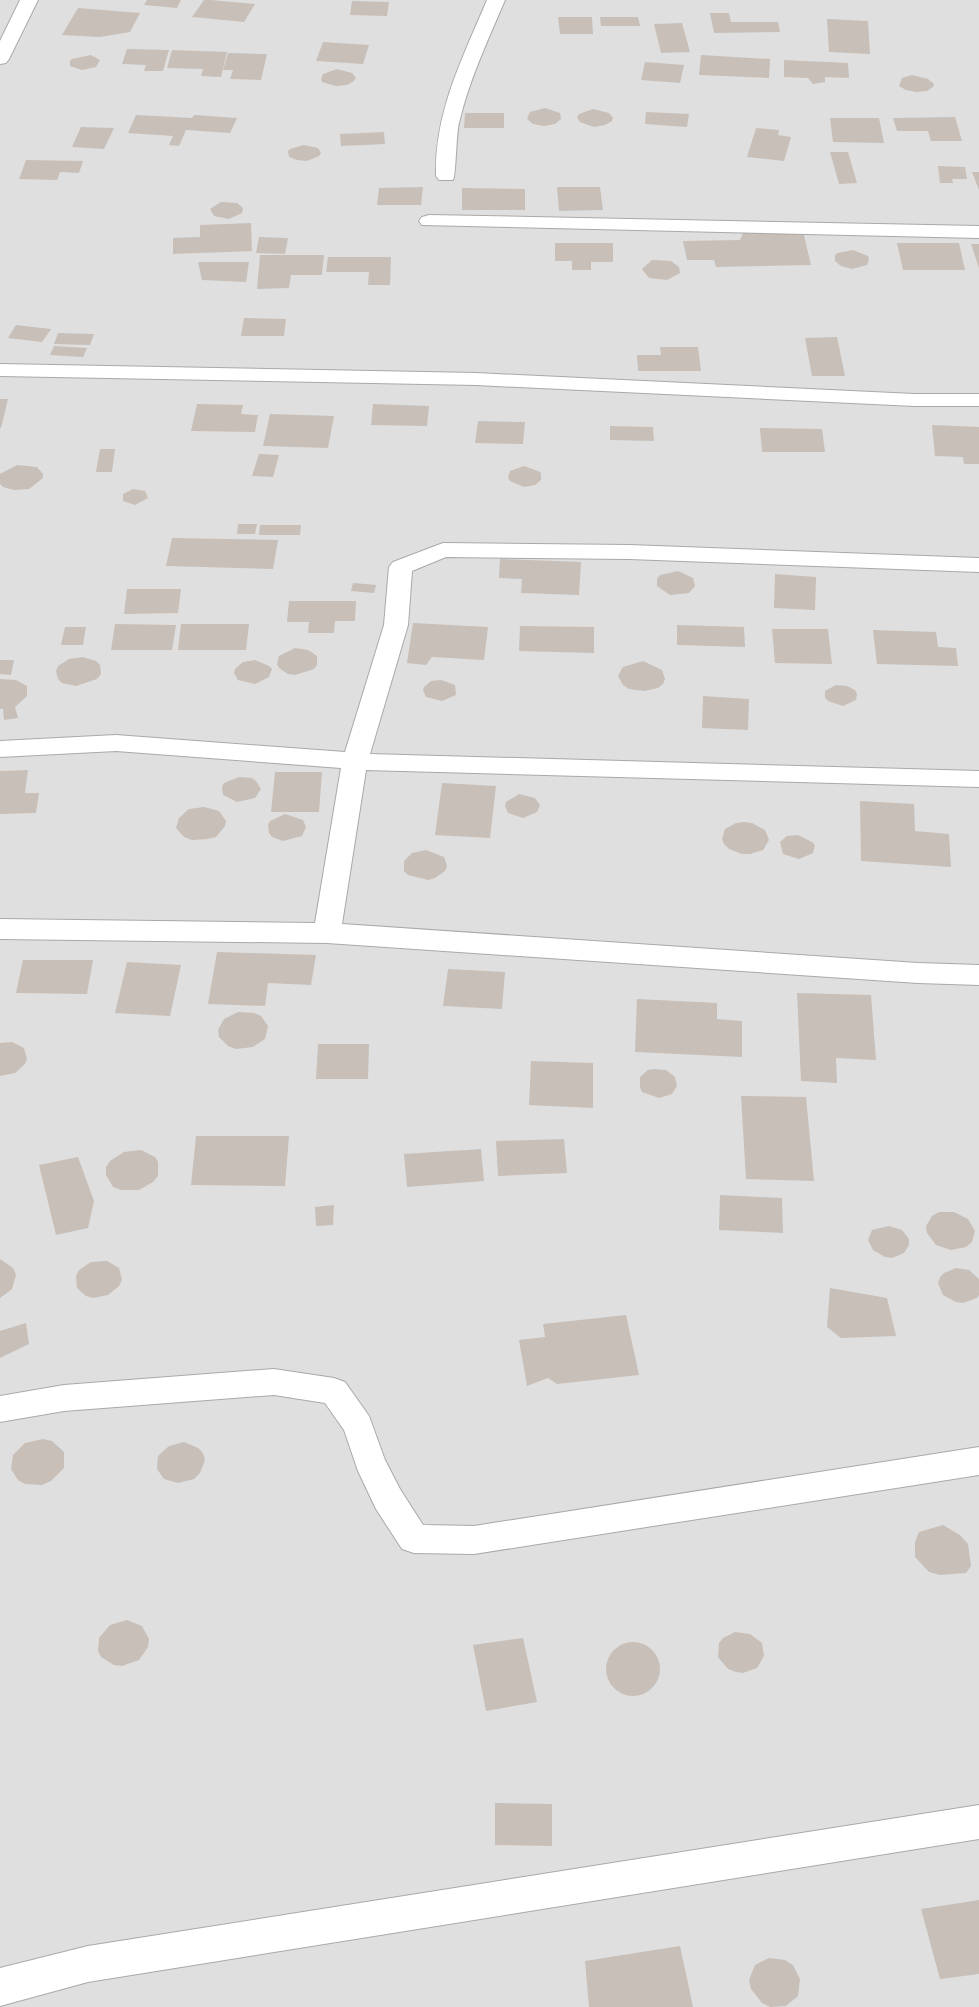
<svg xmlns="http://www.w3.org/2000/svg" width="979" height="2007" font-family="Quicksand,sans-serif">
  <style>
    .residential { fill: #e0dfdf }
    .building { fill: #c7bfb8 }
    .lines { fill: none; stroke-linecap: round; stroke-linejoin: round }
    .street-casing { stroke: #a9a9a9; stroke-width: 2 }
    .street { fill: #fff; fill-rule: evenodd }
  </style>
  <rect width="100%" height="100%" fill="#f2efe9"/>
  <rect class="residential" x="0" y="0" width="979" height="2007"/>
  <g class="building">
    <path d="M147 0H181L177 8 144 5Z"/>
    <path d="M204 0H211L255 4 244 22 192 17Z"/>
    <path d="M352 1 389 2 387 16 350 15Z"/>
    <path d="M78 8 140 13 130 32 100 37 62 35Z"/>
    <path d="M710 13H729L731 22H778L780 32 714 33Z"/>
    <path d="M558 17H592L593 34H560Z"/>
    <path d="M600 17H638L640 26H601Z"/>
    <path d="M827 19 868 21 870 54 829 52Z"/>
    <path d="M682 23 690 52 661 53 654 24Z"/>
    <path d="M323 42 369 45 363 64 316 61Z"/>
    <path d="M127 49 169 50 163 71H144L146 65 122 64Z"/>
    <path d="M172 50 227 52 221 77 201 76 203 69 167 68Z"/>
    <path d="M228 53 267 54 261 80 230 79 233 70H223Z"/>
    <path d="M91 55 100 60 96 67 82 70 70 66V61L72 59Z"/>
    <path d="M701 55 770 59 769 78 699 75Z"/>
    <path d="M784 60 848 63 849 78 825 77V82L813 84 808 78 784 77Z"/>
    <path d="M645 62 684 65 680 83 641 80Z"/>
    <path d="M337 69 352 73 356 78 354 81 347 85 336 86 322 82 321 79 323 74Z"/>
    <path d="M912 75 928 79 934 84 933 87 927 91 916 92 906 90 899 86 902 78Z"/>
    <path d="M545 108 560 113 561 119 555 124 544 126 533 124 527 119 530 112Z"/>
    <path d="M593 109 609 113 613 118 612 121 605 125 594 127 580 122 577 117 579 114Z"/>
    <path d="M646 112 689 114 687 127 645 124Z"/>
    <path d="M465 113H504V128H464Z"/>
    <path d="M136 115 192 118 194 115 237 118 230 133 186 130 179 146 169 145 173 136 128 133Z"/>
    <path d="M955 117 962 141H931L928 131H897L893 118Z"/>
    <path d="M830 118H879L884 143 833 142Z"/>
    <path d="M81 127 114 128 104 149 72 147Z"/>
    <path d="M756 128 779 130 778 135 791 137 784 161 747 157Z"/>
    <path d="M384 132 385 144 341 146 340 134Z"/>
    <path d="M304 145 318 148 321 153 319 156 307 161 297 160 289 157 288 151 290 149Z"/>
    <path d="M830 152H848L857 183 839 184Z"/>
    <path d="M26 160 83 161 79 173 60 172 57 180 19 179Z"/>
    <path d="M938 166 965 167 967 179H952L953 183H940Z"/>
    <path d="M972 172H979V190Z"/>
    <path d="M423 187 421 205H377L379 188Z"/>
    <path d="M557 187H600L603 210 559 211Z"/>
    <path d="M462 188 525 189V210H462Z"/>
    <path d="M221 202 237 203 243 208 242 213 229 219 214 216 210 209Z"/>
    <path d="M251 223 252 251 173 254V238L200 237V225Z"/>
    <path d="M803 231 811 265 716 267 714 260H687L683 241 740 240 743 233Z"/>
    <path d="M259 237 288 238 285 254 256 253Z"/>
    <path d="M555 243H613V262H591V270H572V261H555Z"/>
    <path d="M897 243H959L965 270H903Z"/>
    <path d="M971 244H979V268Z"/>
    <path d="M853 250 868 256 869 259 867 265 852 269 841 266 835 261V255L838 253Z"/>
    <path d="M260 255H324L322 275H291L289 288 257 289Z"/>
    <path d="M328 257H391L390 285H368L369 272H326Z"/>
    <path d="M652 260 671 261 679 267 680 273 667 280 649 278 642 269Z"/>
    <path d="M198 262H249L246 282 202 280Z"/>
    <path d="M244 318 286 319 284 336H241Z"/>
    <path d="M16 325 51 329 42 342 8 338Z"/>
    <path d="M58 333 94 334 90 345 54 344Z"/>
    <path d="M837 337 845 376H812L805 338Z"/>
    <path d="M54 346 87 348 83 357 50 355Z"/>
    <path d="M660 347H698L701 371H638L637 355H661Z"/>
    <path d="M0 399H8L1 428H0Z"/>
    <path d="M197 404 243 405 241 414 258 415 255 432 191 431Z"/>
    <path d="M373 404 429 406 427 426 371 425Z"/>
    <path d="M270 414 334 416 328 448 263 446Z"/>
    <path d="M478 421 525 422 523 444 475 443Z"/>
    <path d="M932 425 979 427V464H964L963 457 935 456Z"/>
    <path d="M610 426 653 427 654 441 610 440Z"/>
    <path d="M760 428 822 429 825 452H762Z"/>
    <path d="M100 449H115L112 472H96Z"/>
    <path d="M259 454 279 455 273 477 252 476Z"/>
    <path d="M17 465 37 467 43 474V478L29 489 14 490 3 487 0 484V474Z"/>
    <path d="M524 466 538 471 541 473V480L535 485 524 487 510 481 508 478 510 471Z"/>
    <path d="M133 489 145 491 148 498 135 505 123 501V494Z"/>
    <path d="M238 524H257L255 534H237Z"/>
    <path d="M260 525H301L300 535H259Z"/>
    <path d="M172 538 278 540 273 569 166 566Z"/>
    <path d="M500 559 581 562 579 595 521 593 522 579 499 578Z"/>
    <path d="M678 571 693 578 695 586 689 593 670 595 657 586V579L660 575Z"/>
    <path d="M775 574 816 577 815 610 774 608Z"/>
    <path d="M353 583 376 585 374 593 351 591Z"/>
    <path d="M127 589H181L178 613 124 614Z"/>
    <path d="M289 601H356L355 621H335L334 633H308L309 622H287Z"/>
    <path d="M413 623 488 627 484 660 432 657 426 665 407 663Z"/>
    <path d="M115 624 176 625 172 650H111Z"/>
    <path d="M181 624H249L246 650H178Z"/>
    <path d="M677 625 744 627 745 647 677 645Z"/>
    <path d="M520 626 594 627V653L519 651Z"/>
    <path d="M65 627H86L83 645H61Z"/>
    <path d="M772 629H828L832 664 775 663Z"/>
    <path d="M873 630 936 632 938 647 956 648 958 666 877 664Z"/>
    <path d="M295 648 308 650 317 656V665L314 669 295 675 288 674 279 668 277 664 279 656Z"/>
    <path d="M83 657 96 661 100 665 101 674 97 679 76 686 62 683 58 679 56 671 58 666 69 659Z"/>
    <path d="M0 660H14L11 675 0 674Z"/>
    <path d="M255 660 269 666 272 669 269 677 255 684 238 680 234 673 235 669 243 662Z"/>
    <path d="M643 661 662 670 665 679 663 684 658 688 644 691 629 689 623 685 618 676 623 667Z"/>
    <path d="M0 679 16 680 27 686V696L15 707 18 718 4 720 3 709H0Z"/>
    <path d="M441 680 455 685 456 695 442 701 426 697 423 690 424 687 431 681Z"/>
    <path d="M836 685 847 686 855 690 857 694 856 700 843 706 828 701 825 698V691Z"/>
    <path d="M703 696 749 699 748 730 702 728Z"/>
    <path d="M28 770 25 793H39L36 813 0 814V771Z"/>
    <path d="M275 772H322L319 812H271Z"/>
    <path d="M239 777 252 778 256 781 261 789 255 798 237 802 223 795 222 787 224 783Z"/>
    <path d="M442 783 496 786 490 838 435 835Z"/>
    <path d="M519 794 535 798 540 805 537 812 523 818 508 813 505 806 506 802Z"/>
    <path d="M860 801 914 804 915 831 949 834 951 867 861 861Z"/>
    <path d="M204 807 219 811 226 821 225 826 216 837 208 839 192 840 184 837 176 828 179 818 189 809Z"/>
    <path d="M285 814 303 820 306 827 302 836 283 841 272 837 269 833 268 825 270 821Z"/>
    <path d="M744 822 752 823 765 830 769 840 763 850 750 854H742L729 849 724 844 722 839 725 829 736 823Z"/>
    <path d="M798 835 812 842 815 845 813 853 799 859 783 854 780 842 787 836Z"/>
    <path d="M426 850 444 857 447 866 445 871 435 878 428 880 408 875 404 871V861L412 853Z"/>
    <path d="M217 952 316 955 311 985 268 983 265 1006 208 1004Z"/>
    <path d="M23 960H93L87 994 16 993Z"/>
    <path d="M127 962 181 965 170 1016 115 1013Z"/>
    <path d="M448 969 505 972 502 1009 443 1006Z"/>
    <path d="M797 993 871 995 876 1060 836 1058 837 1083 801 1081Z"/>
    <path d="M637 999 717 1003V1019L742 1021V1057L635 1052Z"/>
    <path d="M238 1012 254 1013 261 1016 268 1026 265 1039 253 1047 236 1049 228 1046 219 1037 218 1030 224 1019Z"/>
    <path d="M12 1042 24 1048 27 1059 25 1064 15 1073 0 1076V1043Z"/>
    <path d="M318 1044H369L368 1079H316Z"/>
    <path d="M531 1061 593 1063V1108L529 1105Z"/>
    <path d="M654 1069 666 1070 675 1077 677 1086 672 1094 659 1098 642 1092 640 1087V1077L648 1070Z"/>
    <path d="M741 1096 806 1097 814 1181 746 1179Z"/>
    <path d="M196 1136H289L285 1186 191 1185Z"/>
    <path d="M564 1139 567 1173 498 1176 496 1141Z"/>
    <path d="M481 1149 484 1181 407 1187 404 1154Z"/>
    <path d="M141 1150 155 1157 158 1162V1176L153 1182 139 1190H121L113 1187 106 1175V1167L110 1161 124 1152Z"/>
    <path d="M78 1157 94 1201 88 1228 56 1235 39 1165Z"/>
    <path d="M720 1195 782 1198 783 1233 719 1230Z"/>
    <path d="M334 1205 333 1225 316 1226 315 1207Z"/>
    <path d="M939 1212H954L968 1219 975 1231 972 1242 966 1247 951 1250 936 1245 927 1233 926 1226 932 1216Z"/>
    <path d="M889 1226 902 1230 909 1239V1245L904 1253 892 1258 885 1257 873 1250 868 1240 872 1230Z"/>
    <path d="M0 1259 13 1268 16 1275 12 1289 0 1298Z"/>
    <path d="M107 1261 119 1268 122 1280 119 1286 108 1295 93 1298 86 1296 77 1288 76 1276 79 1270 91 1262Z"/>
    <path d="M956 1268 969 1270 979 1279V1295L977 1298 963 1303 956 1302 943 1295 938 1283 940 1277 944 1273Z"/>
    <path d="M830 1288 887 1298 896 1336 841 1338 827 1327Z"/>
    <path d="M626 1315 639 1375 557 1384 548 1378 527 1386 519 1340 545 1337 543 1324Z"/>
    <path d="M26 1323 29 1344 0 1358V1331Z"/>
    <path d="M43 1439 52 1441 64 1452V1468L51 1481 42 1485 25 1484 18 1480 11 1469 13 1455 25 1443Z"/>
    <path d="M184 1442 198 1448 203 1453 205 1460 200 1473 194 1479 178 1483 164 1479 157 1469 158 1456 169 1446Z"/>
    <path d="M943 1525 960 1535 968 1544 971 1566 966 1573 940 1575 929 1572 915 1557V1542L919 1532Z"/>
    <path d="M127 1620 142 1626 149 1639 148 1647 139 1660 122 1666 114 1665 101 1657 98 1651 99 1638 110 1625Z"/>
    <path d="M735 1632 750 1634 762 1643 764 1656 757 1668 743 1673 736 1672 728 1669 718 1657 719 1643 723 1638Z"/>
    <path d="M523 1638 537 1702 486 1711 473 1645Z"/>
    <circle cx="633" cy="1669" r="27"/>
    <path d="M495 1803 552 1804V1846L495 1845Z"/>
    <path d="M979 1900V1974L940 1979 921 1909Z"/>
    <path d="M680 1946 693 2007H589L585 1961Z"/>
    <path d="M769 1958 785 1960 793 1965 800 1979 798 1996 786 2006 770 2007 762 2003 751 1989 749 1980 755 1965Z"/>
  </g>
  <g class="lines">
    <g class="street-casing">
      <g id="street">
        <path d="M20 0H38L9 59 6 63 0 64V41Z"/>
        <path d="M487 0H505C488 40 469 80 459 123 456 135 456 176 453 180H439L436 176C434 113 463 57 487 0Z"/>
        <path d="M429 215 979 226V238L422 225 419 221 422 217Z"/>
        <path d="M0 364 476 373 914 394H979V406H914L476 385 0 376Z"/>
        <path d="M443 543 629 545 979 558V572L629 559 446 557 412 571 408 625 370 754 979 771V787L366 770 342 924 918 963 979 965V985L918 983 327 943 0 939V919L315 923 341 768 116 751 0 757V741L116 735 345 752 384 625 389 567 393 562Z"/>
        <path d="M274 1369 334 1378 345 1382 369 1416 385 1460 400 1489 423 1525 474 1526 979 1447V1475L474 1554 414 1553 402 1549 376 1509 358 1471 344 1430 325 1403 274 1395 64 1411 0 1422V1396L64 1385Z"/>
        <path d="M979 1805V1839L88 1982 0 2006V1968L88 1946Z"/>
      </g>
    </g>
    <use href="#street" class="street"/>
  </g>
</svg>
